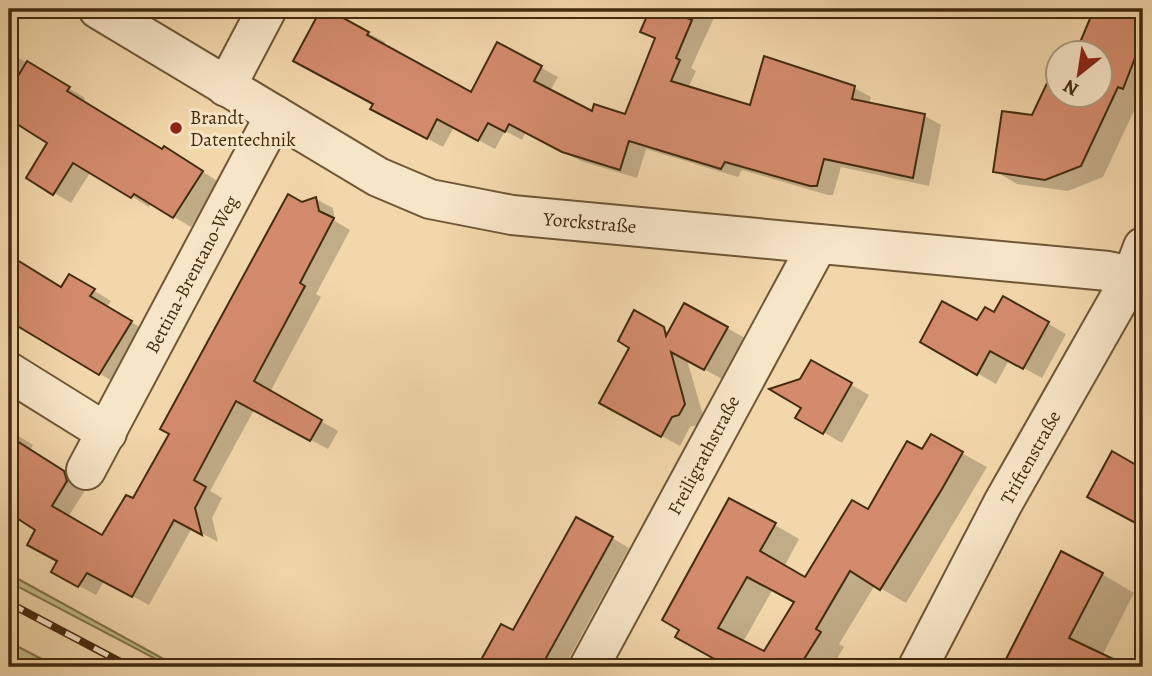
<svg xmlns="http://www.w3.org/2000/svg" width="1152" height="676" font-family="Alegreya,serif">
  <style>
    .green { fill: #c2bc84; stroke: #827449; stroke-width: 2 }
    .shadow { fill: #0003; fill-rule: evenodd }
    .building { fill: #d38b6c; stroke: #432b0e; stroke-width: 2; fill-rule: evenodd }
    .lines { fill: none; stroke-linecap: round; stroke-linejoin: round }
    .minor-casing { stroke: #6f5635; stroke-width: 42 }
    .minor { stroke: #f7e5c8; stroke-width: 38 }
    .rail-casing { stroke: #432b0e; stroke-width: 8 }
    .rail { stroke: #f7e5c8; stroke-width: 5; stroke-dasharray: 16; stroke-linecap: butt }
    .poi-dot { fill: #8f2418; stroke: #f7e5c8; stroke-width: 2.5 }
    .labels { text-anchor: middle; stroke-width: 6; stroke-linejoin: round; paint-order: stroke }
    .poi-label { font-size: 19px; fill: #432b0e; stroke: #f7e5c8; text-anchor: start }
    .street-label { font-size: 19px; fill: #432b0e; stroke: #f7e5c8 }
  </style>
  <rect width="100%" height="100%" fill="#f2d7aa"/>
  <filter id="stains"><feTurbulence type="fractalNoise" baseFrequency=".00286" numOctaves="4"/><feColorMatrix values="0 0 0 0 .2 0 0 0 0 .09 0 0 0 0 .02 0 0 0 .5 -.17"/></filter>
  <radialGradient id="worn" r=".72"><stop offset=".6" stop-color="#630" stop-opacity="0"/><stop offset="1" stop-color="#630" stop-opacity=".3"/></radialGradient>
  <g class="green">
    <path d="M9 574 178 667H171L9 582Z"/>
    <path d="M9 642 57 667H9Z"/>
  </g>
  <g class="shadow">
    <path d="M323 9 385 42 383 46 471 94 498 44 558 77 550 91 593 113 626 116 657 40 643 31 652 9H718L691 68 696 71 688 88 751 107 854 88 871 97 869 104 925 116 941 125 929 186 841 167 833 195H828L742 170 738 177 646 149 637 178 581 161 526 132 522 140 505 131 495 149 454 127 443 147 388 117 375 104 295 61Z"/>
    <path d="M1095 9H1143V100L1140 98 1103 177 1068 191 1017 184 995 171 1033 117 1058 94H1100V52H1078Z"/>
    <path d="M9 52 85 98 83 102 163 151 181 158 219 182 191 227 151 203 149 207 91 171 71 203 28 177 50 142 9 117Z"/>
    <path d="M316 199 333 208 335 221 350 230 316 294 321 297 270 392 338 431 328 449 254 410 210 491 222 498 212 518 218 542 192 528 149 605 104 581 96 595 70 581 37 529 9 511V430L33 445 30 450 81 482 84 492 68 517 103 538 134 500 302 204Z"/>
    <path d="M9 256 62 289 70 276 111 301 107 307 149 333 117 384 9 319Z"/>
    <path d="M1004 298 1066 334 1042 378 1009 360 996 384 922 341 978 322 994 314Z"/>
    <path d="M634 313 670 333 727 328 745 338 722 379 687 360 703 415 697 425 690 427 680 446 620 413 631 347Z"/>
    <path d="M812 362 869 395 842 443 798 417 803 407 802 381Z"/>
    <path d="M931 436 987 467 906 603 875 585 839 644 844 647 832 667H732L677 637 775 525 799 539 784 567 805 579 923 452ZM773 589 796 602 765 654 743 642Z"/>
    <path d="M612 538 629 548 564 667H479L502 626 514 633Z"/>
    <path d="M1102 574 1134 593 1102 656 1126 667H1020L1007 660Z"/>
  </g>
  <g class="building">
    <path d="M321 9H327L369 32 367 35 471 92 497 42 542 66 534 81 592 111 594 104 625 114 655 38 640 32 650 9H665L692 20 676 58 680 60 671 81 750 105 764 56 855 86 852 99 925 114 913 178 824 159 817 186H810L725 162 721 169 629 141 620 170 562 152 509 124 505 132 488 123 478 141 437 119 427 139 370 109 373 104 293 61Z"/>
    <path d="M1094 9H1122L1143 17V37L1123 89 1118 87 1081 166 1045 180 993 172 1002 111 1032 115 1049 79 1058 84V94H1100V52H1076Z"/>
    <path d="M27 61 70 87 67 91 162 149 164 146 203 171 173 218 134 194 131 198 73 163 53 195 26 178 47 143 9 119V91Z"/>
    <path d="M288 194 302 202 316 197 319 211 334 218 300 283 305 286 254 381 322 420 310 441 236 401 194 480 206 487 195 508 202 535 174 520 132 597 87 573 78 587 51 572 57 561 27 545 35 530 9 513V436L64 471 67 481 52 506 102 535 126 495 133 498 169 434 160 429Z"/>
    <path d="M9 255 61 287 69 274 95 289 90 296 132 321 99 375 9 321Z"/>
    <path d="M1003 296 1049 322 1023 369 990 351 977 375 920 342 942 301 977 320 985 307 994 312Z"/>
    <path d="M684 303 728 327 704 370 671 352 685 404 679 415 672 417 661 437 599 403 629 348 618 341 634 310 664 327 666 336Z"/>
    <path d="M811 360 852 383 823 434 795 418 801 408 769 389 800 379Z"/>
    <path d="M931 434 963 452 942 489 880 590 850 571 816 629 821 632 799 667H729L675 637 679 630 662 620 729 498 776 523 760 551 805 577 852 500 868 509 907 441 922 449ZM747 577 794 602 764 651 718 628Z"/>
    <path d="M1112 451 1143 469V527L1087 497Z"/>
    <path d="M576 517 613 537 541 667H477L501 624 513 630Z"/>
    <path d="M1061 551 1103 573 1069 638 1130 667H1002Z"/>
  </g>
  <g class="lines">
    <g class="minor-casing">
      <g id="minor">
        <path d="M98 9 378 177 430 199 512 215 1108 271 1132 276"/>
        <path d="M226 87 267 9"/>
        <path d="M9 372 107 433"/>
        <path d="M86 470 275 115"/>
        <path d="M589 667 818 244"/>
        <path d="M918 667 1003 503 1132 276 1143 247"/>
      </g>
    </g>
    <use href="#minor" class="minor"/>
    <g class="rail-casing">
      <path id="rail" d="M9 603 130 667"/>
    </g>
    <use href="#rail" class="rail"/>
  </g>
  <circle class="poi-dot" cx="176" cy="128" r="7"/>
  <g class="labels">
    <g class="poi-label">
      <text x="190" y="124">Brandt<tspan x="190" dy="22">Datentechnik</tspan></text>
    </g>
    <g class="street-label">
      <text transform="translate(590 222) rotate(5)" y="7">Yorckstraße</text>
      <text transform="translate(191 274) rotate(-62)" y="7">Bettina-Brentano-Weg</text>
      <text transform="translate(703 455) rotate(-62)" y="7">Freiligrathstraße</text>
      <text transform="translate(1030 457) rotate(-61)" y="7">Triftenstraße</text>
    </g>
  </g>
  <rect width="1152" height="676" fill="none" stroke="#f2d7aa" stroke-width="35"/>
  <rect x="10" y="10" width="1131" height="655" fill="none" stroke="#432b0e" stroke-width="3.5"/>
  <rect x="18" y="18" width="1117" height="641" fill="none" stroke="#432b0e" stroke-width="2"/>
  <g transform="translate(1079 74) rotate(210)"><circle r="33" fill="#f7e5c8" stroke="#af9b7e" stroke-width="2"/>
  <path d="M0-5L12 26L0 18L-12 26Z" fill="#8f2418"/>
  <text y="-10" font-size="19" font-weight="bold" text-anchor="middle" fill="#432b0e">N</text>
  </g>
  <rect width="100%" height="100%" filter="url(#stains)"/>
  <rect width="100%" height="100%" fill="url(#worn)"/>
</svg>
